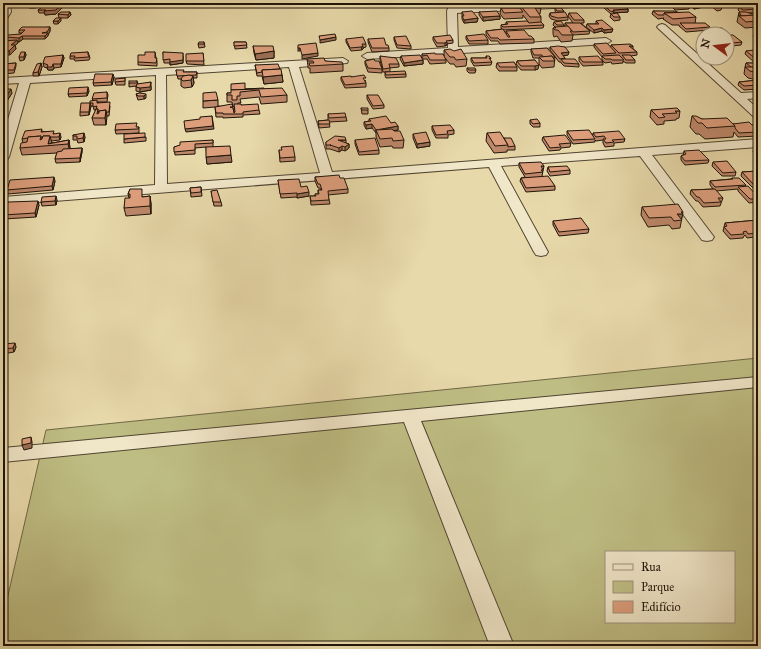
<svg xmlns="http://www.w3.org/2000/svg" width="761" height="649" font-family="'IM FELL Great Primer',serif">
  <style>
    .green { fill: #bebd83; stroke: #6e6846; fill-rule: evenodd }
    .lines { fill: none; stroke-linecap: round; stroke-linejoin: round }
    .street-casing { stroke: #504531; stroke-width: 2 }
    .street { fill: #f0e6c8; fill-rule: evenodd }
    .wall { fill: #be886b; stroke: #1e1409 }
    .shaded-wall { fill: #9b6f57; stroke: #1e1409 }
    .building { fill: #dd9e7c; stroke: #1e1409 }
  </style>
  <rect width="100%" height="100%" fill="#e8d9aa"/>
  <filter id="stains"><feTurbulence type="fractalNoise" baseFrequency=".005" numOctaves="4"/><feColorMatrix values="0 0 0 0 .2 0 0 0 0 .09 0 0 0 0 .02 0 0 0 .5 -.17"/></filter>
  <radialGradient id="worn" r=".72"><stop offset=".6" stop-color="#630" stop-opacity="0"/><stop offset="1" stop-color="#630" stop-opacity=".3"/></radialGradient>
  <path class="green" d="M758 358V646H3V617L46 430ZM606 552H734V622H606Z"/>
  <g class="lines">
    <g class="street-casing">
      <g id="street">
        <path d="M3 3H10L11 12 6 20 3 21Z"/>
        <path d="M450 3H458L457 8 545 3H596L592 6 457 13 458 47 606 38 611 41 606 44 367 59 362 56 367 53 448 48 447 11Z"/>
        <path d="M662 24 665 25 741 93 758 92V98L747 99 758 109V118L754 117 659 29 657 27 659 25Z"/>
        <path d="M343 58 348 61 347 63 299 67 332 172 758 139V147L652 155 714 237 712 240 707 241 702 240 640 156 501 166 548 252 546 255 541 256 536 255 534 252 489 167 3 205V197L155 185 156 75 30 83 9 157 7 160 3 161V136L19 83 3 84V78ZM289 67 320 173 167 184 166 75Z"/>
        <path d="M758 377V387L421 421 514 646H490L404 422 3 462V448Z"/>
      </g>
    </g>
    <use href="#street" class="street"/>
  </g>
  <g class="wall">
    <path d="M466 3H488V6H470Z"/>
    <path d="M513 3H531V4H514Z"/>
    <path d="M670 3H686L690 6 689 9 675 10 670 5Z"/>
    <path d="M687 3H729V6H720L722 7 721 10 717 11 709 4 708 6 694 9Z"/>
    <path d="M519 4 524 6 541 8 540 14H539L541 17V22L544 25 543 28 503 30 506 34V31L529 36 534 39V43L500 44 498 41H491L486 35V31L502 29 501 28V25L506 24V22L529 23 523 15V18L504 19 500 14 501 8H519Z"/>
    <path d="M28 5H39L36 8H29Z"/>
    <path d="M604 5 628 9V12L614 13 620 17V20L614 21 610 17 611 14 604 8Z"/>
    <path d="M739 7 758 8V12L749 13 755 15H758V27L745 28 737 22 739 12H740L738 10Z"/>
    <path d="M62 8 56 14 45 15V13H39L38 10Z"/>
    <path d="M555 8 564 11 563 12 568 17V20L558 21 551 19 549 16 550 13H556L555 11Z"/>
    <path d="M653 11 677 12 696 17 695 23 710 27 709 30 686 32 679 26V25H672L663 19 664 18 658 19 652 14Z"/>
    <path d="M70 12 71 15 68 18H59L58 14Z"/>
    <path d="M462 12 478 18 477 22 464 23 462 19Z"/>
    <path d="M479 12 500 16V19L483 21 479 15Z"/>
    <path d="M569 13 584 20V23H581L590 31 589 34 573 35 572 41 561 42 557 36 554 37 553 34V28H555V27L553 25 554 22 564 25V26H565V23H573L568 16Z"/>
    <path d="M53 21H61L58 24H54Z"/>
    <path d="M596 21 612 32 604 33 602 31 594 33 586 27 587 24H596Z"/>
    <path d="M50 27V31L48 35V36L45 39H23L19 42 18 41V43L15 45 16 49 10 55H3V41L6 40 5 37 21 34 22 33H19V30Z"/>
    <path d="M710 29 727 34H713L710 32Z"/>
    <path d="M758 33V41L753 37 754 34Z"/>
    <path d="M727 34H729L728 35 742 42 741 45 732 46 727 42Z"/>
    <path d="M466 36 488 40V44H469L466 39Z"/>
    <path d="M394 37 411 46V49L397 48 394 40Z"/>
    <path d="M433 37 453 40V43L447 44V45L445 46 437 47 433 40Z"/>
    <path d="M346 39 366 44V47L363 48V49L362 50 351 51 346 42Z"/>
    <path d="M368 39 386 45 389 48V51L372 52 368 42Z"/>
    <path d="M204 42 205 47 199 48 198 44Z"/>
    <path d="M234 42H246L247 48 235 49Z"/>
    <path d="M594 44 611 47V45L633 46V49L637 52V55L631 56 635 60V63H626L623 61V63L612 64 611 62 605 63 602 60V57L594 47Z"/>
    <path d="M253 46 274 51V58L256 60 254 53Z"/>
    <path d="M550 47 569 52 568 55 563 56 565 58V59L579 64V67L564 66 561 63V62H559L550 50Z"/>
    <path d="M531 49 555 57 554 67 542 68 539 64V58H533L531 52Z"/>
    <path d="M444 50 467 59 466 66 456 67 454 64H450L445 58 446 60V63L430 64 427 59H423L422 57V54L444 56Z"/>
    <path d="M746 51 758 53V62L755 63 745 54Z"/>
    <path d="M25 52 26 55 24 60 20 61 19 57Z"/>
    <path d="M88 52 90 58 89 60 75 61 74 59H70V56Z"/>
    <path d="M155 52 156 58 157 61V66L138 65V62L145 55Z"/>
    <path d="M163 52 183 56V63L170 65V63H164Z"/>
    <path d="M203 53 204 65 187 64 186 61Z"/>
    <path d="M63 55 64 58 61 67 54 68 53 70H48L47 68 44 67 43 63Z"/>
    <path d="M380 56 399 64V67L390 68V72H383L380 60Z"/>
    <path d="M401 56 423 60V64L404 66 400 59Z"/>
    <path d="M486 56 491 58 490 60 492 62 491 65 474 66 471 61V58H486Z"/>
    <path d="M579 57 603 62V65L583 66 579 61Z"/>
    <path d="M307 59 325 61 343 64V71L310 73V68H308V66Z"/>
    <path d="M535 60 538 69 535 70H521L516 64 517 61Z"/>
    <path d="M365 61H375L382 69V73L368 72 365 64Z"/>
    <path d="M16 63V66L14 73 3 74V64Z"/>
    <path d="M41 63 42 67 39 76H33V73Z"/>
    <path d="M497 63 517 67V71H499L496 67Z"/>
    <path d="M746 63H758V79H753L748 78 744 74 745 67H746H745Z"/>
    <path d="M255 65 280 69 282 75 283 82 264 84 262 76H257Z"/>
    <path d="M467 68 476 70 475 73H469L467 71Z"/>
    <path d="M176 70 184 72H197V78H193L194 83 192 87 184 88 181 86V79H178Z"/>
    <path d="M385 72 406 74V77L386 78 385 76Z"/>
    <path d="M114 77 112 85 94 86 93 83Z"/>
    <path d="M341 77H351L366 81H365L366 83V87L345 88 341 80Z"/>
    <path d="M125 78V85H116L115 82Z"/>
    <path d="M758 80V89L744 90 738 85 739 82Z"/>
    <path d="M137 81 138 84 151 86V90L140 92 136 91V86L129 87V83Z"/>
    <path d="M3 89 12 93 7 101H3Z"/>
    <path d="M246 89H264L287 95V102L261 104 259 97 240 99 241 103H238V104L241 105 259 110 260 114 243 115V117L223 118V117H216L215 107 203 108V101L218 100V106L233 108 234 113 235 112V107H233L232 102H227V93H231Z"/>
    <path d="M89 91 87 96 69 97 68 94Z"/>
    <path d="M107 92 108 95 107 102H97L110 106 109 116H106V125H94L92 118 96 110H94L93 106H91L89 115 80 116V112L93 100 92 99Z"/>
    <path d="M140 93 146 98 144 99 138 100 136 94Z"/>
    <path d="M367 95 384 105V108L373 109 367 99Z"/>
    <path d="M361 108 368 110V114H362Z"/>
    <path d="M651 110 680 111 679 118 676 119V120L664 121V124L657 125 650 117Z"/>
    <path d="M328 114 346 117 347 121 329 122 330 127 319 128 318 121 328 120Z"/>
    <path d="M692 116 702 119 733 124 752 125 758 128V136L738 137 734 132 733 137 705 139 699 134H696L690 127Z"/>
    <path d="M369 119 391 123 398 126V130L393 131 404 140 403 148H393L392 146 380 147 376 137V133L372 128 366 129 364 125V122L369 121Z"/>
    <path d="M530 120 540 123V127H533L530 124Z"/>
    <path d="M432 126 454 130V134L448 135V138H436L432 130Z"/>
    <path d="M139 127V133L116 134 115 130Z"/>
    <path d="M42 131 54 134 61 137 60 140 51 141 52 143 69 140 70 149 82 148V152L80 162 56 163 55 159 57 153 22 155 20 148 23 143 22 139Z"/>
    <path d="M567 131 593 135V133L625 139 624 142 614 143V146L605 147 603 143V140L596 141 595 140V142L573 144 567 135Z"/>
    <path d="M487 133 504 138 515 146V150H507V152L494 153 486 141Z"/>
    <path d="M413 134 430 146 417 148 413 138Z"/>
    <path d="M73 135 85 137 84 142 78 143 77 140H73Z"/>
    <path d="M146 137V141L124 143V139Z"/>
    <path d="M543 137 571 143 570 147 561 148 560 150 549 151 542 140Z"/>
    <path d="M213 140V147L232 162 207 164 206 147 195 148V154L175 155 174 147Z"/>
    <path d="M346 140V143L349 144V148L345 151 342 150 339 152 330 149H326V142Z"/>
    <path d="M355 140 379 150V154L359 155 355 144Z"/>
    <path d="M757 142H758V157L753 152 755 145H757Z"/>
    <path d="M279 150 295 157V161L280 162Z"/>
    <path d="M684 151 709 160 708 163 685 165 681 160V156L684 155H683Z"/>
    <path d="M713 162 736 172 735 176H722L712 166Z"/>
    <path d="M519 163 544 166 542 176 555 186V190L526 192 520 181 521 178 525 177 519 167Z"/>
    <path d="M548 167 570 170V174L550 176 547 171Z"/>
    <path d="M758 171V189H754L741 176 742 172Z"/>
    <path d="M315 177 340 178 348 189V193L328 195 330 204 311 205 310 196H315V194H318V190H321L320 188H318L315 181Z"/>
    <path d="M732 178 746 185 745 186 758 197V202L749 203 738 191V189L716 191 723 198 720 206 703 207 698 201H696L690 194 691 190 713 189 710 185V181L731 179Z"/>
    <path d="M278 180 301 187 309 196 297 198V197L281 198Z"/>
    <path d="M55 181 53 190 8 194 7 190Z"/>
    <path d="M201 187 202 196 191 197 190 188Z"/>
    <path d="M130 189 143 197 150 196 151 204V214L126 216 124 208 129 198 128 194Z"/>
    <path d="M211 191 221 202 222 206H214Z"/>
    <path d="M57 200 56 205 42 206 41 202Z"/>
    <path d="M39 205 36 217 4 219 3 215Z"/>
    <path d="M642 207 683 212 680 228 672 229 669 225 648 227 641 215Z"/>
    <path d="M758 220V230L755 237 747 238 745 235 744 236 743 238 730 239 723 231 725 223Z"/>
    <path d="M553 221 589 229 588 233 559 236 553 225Z"/>
    <path d="M3 344 16 347 14 352 3 354Z"/>
  </g>
  <g class="shaded-wall">
    <path d="M38 3H39V5L36 8 35 5Z"/>
    <path d="M709 3 708 6 694 9 695 6Z"/>
    <path d="M61 5 62 8 56 14 45 15 44 11Z"/>
    <path d="M628 9V12L613 13 614 12 613 10Z"/>
    <path d="M70 12 71 15 68 18V15Z"/>
    <path d="M500 16V19L483 21V17Z"/>
    <path d="M61 18V21L58 24V21Z"/>
    <path d="M478 18 477 22 464 23V20Z"/>
    <path d="M50 27V31L48 35V36L45 39V36L42 33Z"/>
    <path d="M602 28V31L594 33V30Z"/>
    <path d="M613 29 612 32 604 33V30Z"/>
    <path d="M22 36 23 39 19 42V38Z"/>
    <path d="M336 37V40L320 43V40Z"/>
    <path d="M17 40 18 43 12 48 11 45Z"/>
    <path d="M447 42V45L445 46V43Z"/>
    <path d="M15 45 16 49 10 55 9 51Z"/>
    <path d="M363 46V49L362 50 361 47Z"/>
    <rect x="298" y="48" width="2" height="3"/>
    <path d="M274 51V58L256 60 255 54Z"/>
    <path d="M25 52 26 55 24 60V57Z"/>
    <path d="M569 52 568 55 561 56V53Z"/>
    <path d="M183 53V63L170 65V62Z"/>
    <path d="M318 53V56L302 59V55Z"/>
    <path d="M63 55 64 58 61 67V64Z"/>
    <path d="M423 60V64L404 66V63Z"/>
    <path d="M41 63 42 67 39 76 38 72Z"/>
    <path d="M53 64 54 68 53 70H48L47 67Z"/>
    <path d="M539 65 538 69 535 70V66Z"/>
    <path d="M113 74 114 77 112 85 111 82Z"/>
    <path d="M282 75 283 82 264 84 263 77Z"/>
    <path d="M193 76 194 83 192 87 191 80Z"/>
    <path d="M151 82V90L140 92V88Z"/>
    <path d="M88 87 89 91 87 96V93Z"/>
    <path d="M11 89 12 93 7 101 6 97Z"/>
    <path d="M146 94V98L144 99V96Z"/>
    <path d="M90 103 91 106 89 115V112Z"/>
    <path d="M106 110 107 117 106 125 105 118Z"/>
    <path d="M212 116 214 129 186 132 185 129Z"/>
    <path d="M372 124V128L366 129V125Z"/>
    <path d="M398 126V130L378 133 376 130V133V130Z"/>
    <path d="M60 133 61 137 60 140 59 137Z"/>
    <path d="M84 133 85 137 84 142 83 138Z"/>
    <path d="M50 136 52 143 48 144Z"/>
    <path d="M69 140 70 148V152L68 144Z"/>
    <path d="M430 142V146L417 148V144Z"/>
    <path d="M349 144V148L345 151V147Z"/>
    <path d="M342 146V150L339 152V148Z"/>
    <path d="M82 148V152L80 162V158Z"/>
    <path d="M231 155 232 162 207 164 206 157Z"/>
    <path d="M54 177 55 181 53 190 52 186Z"/>
    <path d="M309 192V196L297 198V194Z"/>
    <path d="M56 196 57 200 56 205 55 201Z"/>
    <path d="M150 196 151 204V214L150 206Z"/>
    <path d="M38 201 39 205 36 217 35 213Z"/>
    <path d="M677 214H683L681 220Z"/>
    <path d="M15 343 16 347 14 352 13 348Z"/>
    <path d="M31 437 32 442V448L24 450 22 445Z"/>
  </g>
  <g class="building">
    <path d="M31 3H38L35 5H28Z"/>
    <path d="M671 3H686L690 6 675 7Z"/>
    <path d="M691 3H709L695 6Z"/>
    <path d="M712 3H721H716L722 7 717 8Z"/>
    <path d="M519 4H523L524 6H539L541 8H535L541 17H530Z"/>
    <path d="M624 4 628 9 613 10 614 12 610 11 604 5Z"/>
    <path d="M45 5H61L56 10 44 11 46 10H38Z"/>
    <path d="M756 6 758 8V9L743 10 739 7Z"/>
    <path d="M501 8H520L523 12 504 13Z"/>
    <path d="M555 8H561L564 11H557Z"/>
    <path d="M472 11 478 18 464 20 462 16H464L462 12Z"/>
    <path d="M497 11 500 16 483 17 479 12Z"/>
    <path d="M653 11H675L677 12 664 13V15H658Z"/>
    <path d="M61 12H70L68 15 58 14Z"/>
    <path d="M565 12 568 17 558 18 551 16 550 13Z"/>
    <path d="M689 12 696 17 673 19 664 13Z"/>
    <path d="M739 12H746L755 15 739 16 738 15H741Z"/>
    <path d="M569 13H577L584 20H574Z"/>
    <path d="M617 13 620 17H614L611 14Z"/>
    <path d="M758 15V21L746 22 739 16Z"/>
    <path d="M56 18H61L58 21H53Z"/>
    <path d="M602 20 613 29 604 30 602 28 594 30 587 24H599L596 21Z"/>
    <path d="M527 21 529 23 541 22 544 25 503 27 501 25 508 24 506 22Z"/>
    <path d="M561 21 564 25H557L554 22Z"/>
    <path d="M565 23H580L590 31 573 32Z"/>
    <path d="M680 23H705L710 27 686 29Z"/>
    <path d="M568 26 572 31H570L573 35H562L558 30H555L553 28H556L555 27Z"/>
    <path d="M22 27H50L47 32 42 33H48L45 36H22L19 38 5 37 8 35 21 34 25 30H19Z"/>
    <path d="M722 28 729 34H719L710 29Z"/>
    <path d="M503 29 508 37H510L506 31 524 30 529 36H531L534 39 500 40 498 38H491L486 31Z"/>
    <path d="M758 33V38L754 34Z"/>
    <path d="M335 34 336 37 320 40 319 36Z"/>
    <path d="M484 34 488 40 469 41 466 36Z"/>
    <path d="M450 35 453 40 446 41 447 42 445 43H437L433 37Z"/>
    <path d="M727 35H733L742 42 732 43 727 38Z"/>
    <path d="M406 36 411 46 397 45 394 37Z"/>
    <path d="M363 37 366 44H362L363 46 361 47 350 48 346 39Z"/>
    <path d="M384 38 386 45H388L389 48H372L368 39Z"/>
    <path d="M17 40 11 45H15L9 51H3V41Z"/>
    <path d="M199 42H204V44H198Z"/>
    <path d="M234 42H246L247 45 234 46Z"/>
    <path d="M316 43 318 53 302 55 300 48H298V45Z"/>
    <path d="M607 43 616 53 603 54 594 44Z"/>
    <path d="M630 44 633 46H629L637 52 619 53 611 45Z"/>
    <path d="M253 46H273L274 51 255 54Z"/>
    <path d="M558 46 565 47 569 52 561 53 565 58 560 59 550 47Z"/>
    <path d="M547 48 555 57H552V56L543 57 542 55H534L531 49Z"/>
    <path d="M450 49 454 51 461 49 467 59 456 60 454 57H450L444 50Z"/>
    <path d="M754 50 758 53V59H756L746 51Z"/>
    <path d="M21 52H25L24 57H19Z"/>
    <path d="M88 52V55H89V57L74 58 75 56H70L71 53Z"/>
    <path d="M145 52H155V58H157L156 63 138 62V55H145Z"/>
    <path d="M163 52 183 53V60L170 62V59L163 60Z"/>
    <path d="M203 53 204 61H186V54Z"/>
    <path d="M435 53V54H443L446 60H430L427 55 423 56 422 54Z"/>
    <path d="M63 55 61 64H53L52 67H47L48 65 43 63 45 57Z"/>
    <path d="M420 55 423 60 404 63 401 56Z"/>
    <path d="M619 55 624 60H612L611 59H605L602 56Z"/>
    <path d="M622 55H630L635 60H626Z"/>
    <path d="M380 56 396 58 399 64H389L390 68 383 69Z"/>
    <path d="M486 56H489L491 58H489L492 62 474 63 471 58H487Z"/>
    <path d="M552 56 555 61H543L539 57Z"/>
    <path d="M598 56 603 62H583L579 57Z"/>
    <path d="M324 58 325 61 342 62 343 64 310 66 309 63H314L313 61H308L307 59Z"/>
    <path d="M374 59 375 61H379L382 69 368 68 365 61Z"/>
    <path d="M561 59H575L579 64 564 63Z"/>
    <path d="M535 60 539 65 535 66H521L517 61Z"/>
    <path d="M514 62 517 67H500L497 63Z"/>
    <path d="M16 63 14 70H3V64Z"/>
    <path d="M41 63 38 72 33 73 37 64Z"/>
    <path d="M746 63H758V67H751Z"/>
    <path d="M278 64 280 69 262 70V72L257 73 255 65Z"/>
    <path d="M745 67H758V73L750 71Z"/>
    <path d="M467 68H475L476 70H469Z"/>
    <path d="M281 69 282 75 263 77 262 70Z"/>
    <path d="M176 70H184L183 72H197L196 75 177 76Z"/>
    <path d="M405 71 406 74 386 75 385 72Z"/>
    <path d="M95 74H113L111 82 93 83Z"/>
    <path d="M189 75 193 76 191 80 183 81 181 79 183 76Z"/>
    <path d="M364 75 366 78H363L366 83 345 85 341 77 351 76V77Z"/>
    <path d="M125 78V81L115 82V79Z"/>
    <path d="M758 80V85L744 86 739 82Z"/>
    <rect x="129" y="81" width="8" height="2"/>
    <path d="M151 82 150 87 140 88 136 87 137 84Z"/>
    <path d="M245 83V89L264 88V89L231 90V84Z"/>
    <path d="M88 87 87 93 68 94 69 88Z"/>
    <path d="M282 88 287 95 261 97 259 90 240 92V96H237V100H232V95H227V93H231V90Z"/>
    <path d="M3 89H11L6 97H3Z"/>
    <path d="M107 92V98L92 99 94 93Z"/>
    <path d="M216 92 218 100 203 101V93Z"/>
    <path d="M140 93 146 94 144 96H138L136 94Z"/>
    <path d="M367 95H378L384 105 373 106Z"/>
    <path d="M97 100V103L110 102 109 112H106V110L99 111V112H98V109H96L97 106 93 107V103H90L89 112H80L81 103H90V101Z"/>
    <path d="M232 104 233 107H230L233 108 234 113 235 112 234 104H241V105L258 104 259 110 243 112V114H223V113H216L215 107Z"/>
    <path d="M361 108H368V110H362Z"/>
    <path d="M677 108 680 111H675L677 113 662 114 665 117 659 118 651 110Z"/>
    <path d="M96 109H98L97 114 99 113V111L106 110 105 118H92Z"/>
    <path d="M345 113 346 117 329 118 328 114Z"/>
    <path d="M212 116 213 126 185 129 184 121 200 119V117Z"/>
    <path d="M386 116 391 123 395 122 398 126 376 130 372 124 366 125 364 122 371 121 369 119Z"/>
    <path d="M692 116H696L702 119 727 118 735 126 707 128 702 123H698Z"/>
    <path d="M537 119 540 123 533 124 530 120Z"/>
    <path d="M329 120 330 124H319L318 121Z"/>
    <path d="M749 122 752 125H755L758 128V132L739 133 735 128V126L733 124Z"/>
    <path d="M137 123 136 127H139L138 129 115 130 116 124Z"/>
    <path d="M450 125 454 130 447 131 448 134 436 135 432 126Z"/>
    <path d="M42 129 41 132 54 131 53 134 60 133 59 137H50V136H43L42 138H41V136L28 137V138L22 139 25 131Z"/>
    <path d="M392 129 394 131H400L404 140 393 141 392 138 380 139 376 130Z"/>
    <path d="M589 130 595 139 573 140 567 131Z"/>
    <path d="M619 131 625 139 612 140 614 142 606 143 603 139H606L604 136 596 137 593 133Z"/>
    <path d="M426 132 430 142 417 144 413 134Z"/>
    <path d="M500 132 508 145 495 146 487 133Z"/>
    <path d="M84 133 83 138 77 139V136H73V135Z"/>
    <path d="M145 133V137L124 139V134Z"/>
    <path d="M565 135 571 143 559 144 561 147 550 148 543 137Z"/>
    <path d="M41 136 40 140 42 139 43 136H50L48 144 69 140 68 144 20 148 21 143 27 142 28 137Z"/>
    <path d="M335 136 345 137 346 140H338L349 144 345 147 342 146 339 148 330 145H331H326V142Z"/>
    <path d="M375 138 379 150 359 152 355 140Z"/>
    <path d="M504 138H511L515 146 508 147V145Z"/>
    <path d="M213 140V143L195 144V150L174 152V147L180 145V142Z"/>
    <path d="M230 146 231 155 206 157V147Z"/>
    <path d="M293 146 295 157 280 158 279 150H282L281 147Z"/>
    <path d="M82 148 80 158 55 159 57 152 62 151 63 149Z"/>
    <path d="M699 150 709 160 685 161 681 156 686 154 684 151Z"/>
    <path d="M727 161 736 172 723 173 713 162Z"/>
    <path d="M541 162 544 166H541L543 170H541L543 172 525 174 519 163Z"/>
    <path d="M567 166 570 170 550 172 548 167Z"/>
    <path d="M758 171V175L757 174 758 176V185H754L742 172Z"/>
    <path d="M339 175 340 178H344L348 189 328 191 329 200 311 201 310 196H316L315 194H319L318 190H322L320 184H318L315 177Z"/>
    <path d="M548 176 555 186 526 188 521 178Z"/>
    <path d="M54 177 52 186 7 190 10 180Z"/>
    <path d="M732 178H739L746 185 715 187 710 181 733 179Z"/>
    <path d="M299 179 301 187 307 186 309 192 297 194V193L280 194 278 180Z"/>
    <path d="M748 186 758 197V199H750L738 187Z"/>
    <path d="M201 187V192L191 193 190 188Z"/>
    <path d="M130 189H142V197L150 196V206L124 208 125 198H130V194H128Z"/>
    <path d="M715 189 723 198H718L721 202 704 203 699 197H697L691 190Z"/>
    <path d="M217 190 221 202H213L211 191Z"/>
    <path d="M56 196 55 201 41 202 42 197Z"/>
    <path d="M38 201 35 213 3 215 8 202Z"/>
    <path d="M678 204 683 212H681L683 214H677L682 220 674 221 671 217 649 218 642 207Z"/>
    <path d="M581 218 589 229 559 232 553 221Z"/>
    <path d="M758 220V228L756 233 748 234 746 231 743 232 744 234 731 235 724 227 727 226 725 223Z"/>
    <path d="M15 343 13 348 3 349V344Z"/>
    <path d="M31 437V443L22 445V439Z"/>
  </g>
  <rect width="761" height="649" fill="none" stroke="#e8d9aa" stroke-width="16"/>
  <rect x="4" y="4" width="753" height="641" fill="none" stroke="#1e1409" stroke-width="2"/>
  <rect x="8" y="8" width="745" height="633" fill="none" stroke="#1e1409"/>
  <rect x="605" y="551" width="130" height="72" fill="#f0e6c8" stroke="#9c927c"/>
  <rect x="613" y="564" width="20" height="6" fill="#f0e6c8" stroke="#9c927c"/>
  <text x="641" y="571" font-size="12" fill="#1e1409">Rua</text>
  <rect x="613" y="581" width="20" height="12" fill="#bebd83" stroke="#9c927c"/>
  <text x="641" y="591" font-size="12" fill="#1e1409">Parque</text>
  <rect x="613" y="601" width="20" height="12" fill="#dd9e7c" stroke="#9c927c"/>
  <text x="641" y="611" font-size="12" fill="#1e1409">Edifício</text>
  <g transform="translate(715 46) rotate(285)"><circle r="19" fill="#f0e6c8" stroke="#9c927c"/>
  <path d="M0-3L7 15L0 10L-7 15Z" fill="#8f2418"/>
  <text y="-6" font-size="11" font-weight="bold" text-anchor="middle" fill="#1e1409">N</text>
  </g>
  <rect width="100%" height="100%" filter="url(#stains)"/>
  <rect width="100%" height="100%" fill="url(#worn)"/>
</svg>
